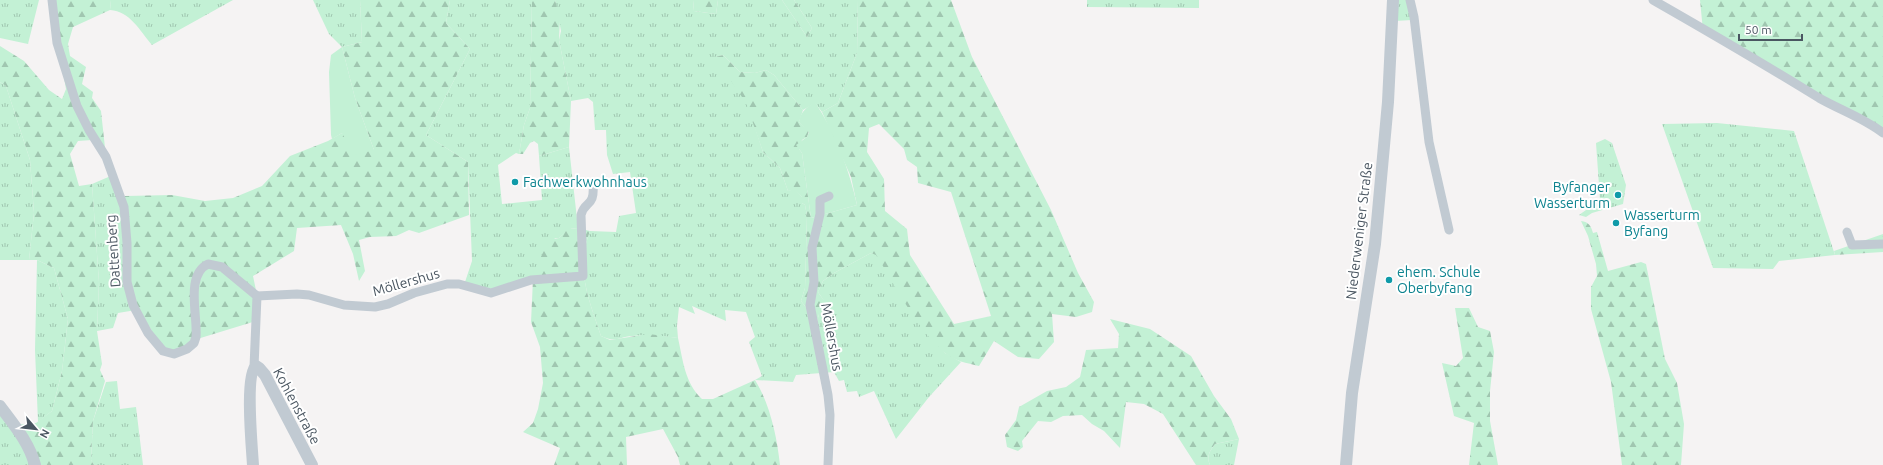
<svg xmlns="http://www.w3.org/2000/svg" width="1883" height="465" font-family="Ubuntu,sans-serif">
  <style>
    .grass { fill: url(#grass-tufts) }
    .forest { fill: url(#forest-firs); fill-rule: evenodd }
    .garden { fill: #c3f1d5 }
    .lines { fill: none; stroke-linecap: round; stroke-linejoin: round }
    .minor { stroke: #c1cad2; stroke-width: 9 }
    .tertiary { stroke: #c1cad2; stroke-width: 12 }
    .culture-dot { fill: #0f9aa8; stroke: #fff; stroke-width: 1.5 }
    .labels { text-anchor: middle; stroke-width: 4; stroke-linejoin: round; paint-order: stroke }
    .culture-label { font-size: 14px; fill: #0d838f; stroke: #fff; text-anchor: start }
    .street-label { font-size: 14px; fill: #4a5661; stroke: #fff }
  </style>
  <defs>
    <pattern id="grass-tufts" width="24" height="20" patternUnits="userSpaceOnUse"><rect width="24" height="20" fill="#c3f1d5"/><path d="M3 7l-1-3M5 7V3M7 7l1-3M15 17l-1-3M17 17v-4M19 17l1-3" fill="none" stroke="#a0c6b0"/></pattern>
    <pattern id="forest-firs" width="22" height="20" patternUnits="userSpaceOnUse"><rect width="22" height="20" fill="#c3f1d5"/><path d="M5 1l3.5 6h-7zM16 11l3.5 6h-7z" fill="#a0c6b0"/></pattern>
  </defs>
  <rect width="100%" height="100%" fill="#f5f3f3"/>
  <g class="grass">
    <path d="M0 0H39L28 44 0 38Z"/>
    <path d="M111 0H233L152 45C140 31 130 11 110 10Z"/>
    <path d="M313 0H360L362 42 342 47 329 34Z"/>
    <path d="M450 0H532L530 108 524 125 519 154 516 153 498 165 502 204 542 200 539 156 569 147 578 228C567 228 565 232 559 238H555L533 279 499 290 464 285 472 261 468 162 426 135 470 49 446 23Z"/>
    <path d="M555 0H693L694 11 716 14 718 0H782L807 37 812 28 794 0H858L857 53 838 103 822 112 815 103 803 110 774 75 766 70 755 73 740 72 723 55 716 57 747 103 763 152 780 168 788 191 794 189 802 197V203L805 205 807 216 805 288 801 301 817 322 819 314H833L818 292 823 281 834 273 871 253 876 254 945 353 961 362 929 397 896 439 874 391 859 397 857 391 847 392 844 380 839 381 834 372 796 375 793 382 755 380 762 376 749 342 755 337 746 312 725 310 726 321 692 306 695 314 679 307 677 326 678 338C663 336 648 335 632 336 619 337 615 343 601 336 589 299 575 270 590 231L616 232 619 216 636 213 630 172 613 174 607 155 606 130H595L593 102 588 98 571 101 559 40 561 31Z"/>
    <path d="M1087 0H1199V8L1087 7Z"/>
    <path d="M1396 0H1408L1412 20 1395 21Z"/>
    <path d="M0 82 6 86 30 160 34 213 29 260H0Z"/>
    <path d="M1717 123 1794 131 1835 255 1779 261 1773 269 1713 268 1662 124Z"/>
    <path d="M1605 139 1612 143 1626 185 1623 204 1592 213 1586 217 1579 215 1600 200 1596 143Z"/>
    <path d="M113 175 125 223 136 310 118 313 113 328 97 331 99 282 92 184Z"/>
    <path d="M37 260 54 268 68 319 62 371 52 411 38 422 35 350Z"/>
    <path d="M117 381 120 409 136 407 143 465H94L91 460 93 421 106 382Z"/>
    <path d="M2 411 34 465H0V415Z"/>
    <path d="M1239 439 1234 465H1210C1206 456 1210 451 1215 444Z"/>
  </g>
  <g class="forest">
    <path d="M50 0H111L110 10 73 27 68 44 70 56 86 67 82 84 93 92 92 98 101 111 106 157 92 140 78 141 70 154 79 186 92 184 99 282 97 331 102 364 100 370 105 381 93 421 91 460 94 465H36L15 425 36 423 52 411 62 371 68 319 54 268 37 260H29L34 213 30 160 6 86 0 82V46L24 61 49 90 62 99 66 89Z"/>
    <path d="M360 0H450L446 23 470 49 426 135 468 162 469 215 419 233 409 230 396 236 370 237 359 240 365 271 359 281 353 254 341 225 297 228 294 251 253 276 257 295 256 321 194 340 187 349 163 351 129 291 125 223C117 213 118 207 125 196L172 195 205 201 233 198 262 186 290 156 328 141 342 133 374 150 355 98 342 47 362 42Z"/>
    <path d="M532 0H555L560 19 559 40 571 101 569 147 539 156 538 144 534 141 530 143 523 154H519L524 125 530 108Z"/>
    <path d="M693 0H718L716 14 694 11Z"/>
    <path d="M782 0H794L812 28 807 37Z"/>
    <path d="M858 0H951L972 57 1051 210 1078 273 1094 302 1092 312 1076 317 1052 314 1054 342 1039 359 1018 357 994 341 979 366C967 363 954 361 945 353 916 328 896 286 876 255L871 253 834 273 823 281 818 292C823 300 830 306 833 314L830 317 826 314H819L817 322 801 301 805 288 807 216 805 205 802 203V197L794 190 788 191 780 168 763 152 746 103 715 57 723 55 740 72 755 73 766 70 774 75 803 110 799 122 809 131 807 137 802 140 799 149 802 153 811 218 857 205 851 177 822 112 838 103 857 53ZM879 124 904 149 907 160 917 167 918 183 951 192 991 316 954 324 910 255 907 229 885 211 884 179 867 152 869 128Z"/>
    <path d="M1700 0H1883V135L1703 31Z"/>
    <path d="M1581 221C1589 222 1591 226 1593 233L1597 232 1608 271 1641 262 1646 264 1665 359 1677 383 1684 424 1681 465H1622L1611 382 1591 309V287L1597 276 1596 264 1588 236Z"/>
    <path d="M578 228 590 231C575 270 589 299 601 336L610 340 649 334 678 338C683 361 685 383 702 399H713L755 380C770 404 777 437 780 465H680L678 457 663 429 626 437 627 465H554L560 448 523 432 533 423 538 409 543 383 540 347 531 322 533 279 547 240 559 238 567 229Z"/>
    <path d="M1883 234V252L1835 255 1834 251Z"/>
    <path d="M1455 308H1469L1478 327 1490 331 1494 352 1490 391V421L1498 465H1469L1474 423 1454 416 1442 363 1456 366 1463 358Z"/>
    <path d="M1110 319 1150 329 1191 356 1214 396 1231 419 1239 439 1215 444C1210 451 1206 456 1210 465H1196L1163 414 1144 404 1126 402 1120 448 1104 431 1092 424 1082 415 1063 416 1051 422 1038 421 1022 441 1023 447 1018 451 1007 447 1005 435 1016 420 1019 407 1047 391 1066 387 1080 377 1086 350 1118 348 1119 334Z"/>
  </g>
  <g class="garden">
    <path d="M342 47 355 98 374 150 354 155 342 133 332 139 331 135 329 72 331 55Z"/>
    <path d="M815 102C836 134 849 169 857 205L811 218 802 153 796 145 807 137 809 132 799 122C801 111 806 108 815 102Z"/>
  </g>
  <g class="lines">
    <g class="minor">
      <path d="M52 0 57 43 77 106 89 130 106 157 124 207 127 243V282L133 305 148 333 163 351 174 354 187 349 194 343 196 337C198 316 185 275 208 264L222 267 257 296 254 367"/>
      <path d="M1410 0 1414 17 1429 142 1449 230"/>
      <path d="M1653 0C1709 32 1764 64 1819 98 1840 110 1864 118 1883 133"/>
      <path d="M1847 232 1852 245 1883 244"/>
      <path d="M257 296 297 294 309 295 344 305 375 307 388 304 414 293 447 284H459L491 293 531 280 583 276 581 215C585 199 595 209 593 183"/>
      <path d="M828 465 830 415 828 395 810 305 814 282 812 248 820 214V200L829 196"/>
    </g>
    <g class="tertiary">
      <path d="M0 406C14 425 29 442 35 465"/>
      <path d="M253 465C252 449 245 374 256 366L259 368 265 375 312 465"/>
      <path d="M1346 465 1352 393 1375 244 1388 102 1393 0"/>
    </g>
  </g>
  <g class="culture-dot">
    <circle cx="515" cy="182" r="4"/>
    <circle cx="1618" cy="195" r="4"/>
    <circle cx="1616" cy="223" r="4"/>
    <circle cx="1389" cy="280" r="4"/>
  </g>
  <g class="labels">
    <g class="culture-label">
      <text x="523" y="187">Fachwerkwohnhaus</text>
      <text x="1610" y="192" text-anchor="end">Byfanger<tspan x="1610" dy="16">Wasserturm</tspan></text>
      <text x="1624" y="220">Wasserturm<tspan x="1624" dy="16">Byfang</tspan></text>
      <text x="1397" y="277">ehem. Schule<tspan x="1397" dy="16">Oberbyfang</tspan></text>
    </g>
    <g class="street-label">
      <text transform="translate(1359 231) rotate(-83)" y="5">Niederweniger Straße</text>
      <text transform="translate(113 251) rotate(-94)" y="5">Dattenberg</text>
      <text transform="translate(406 282) rotate(-16)" y="5">Möllershus</text>
      <text transform="translate(832 337) rotate(80)" y="5">Möllershus</text>
      <text transform="translate(297 406) rotate(62)" y="5">Kohlenstraße</text>
    </g>
  </g>
  <g transform="translate(36 429) rotate(118)" stroke="#ffffff" stroke-width="3" paint-order="stroke">
  <path d="M0-3L7 15L0 10L-7 15Z" fill="#4a5661"/>
  <text y="-6" font-size="11" font-weight="bold" text-anchor="middle" fill="#4a5661">N</text>
  </g>
  <path d="M1739 34v6h63v-6" fill="none" stroke="#4a5661" stroke-width="2"/>
  <text x="1745" y="34" font-size="12" fill="#4a5661" stroke="#ffffff" stroke-width="3" paint-order="stroke">50 m</text>
</svg>
